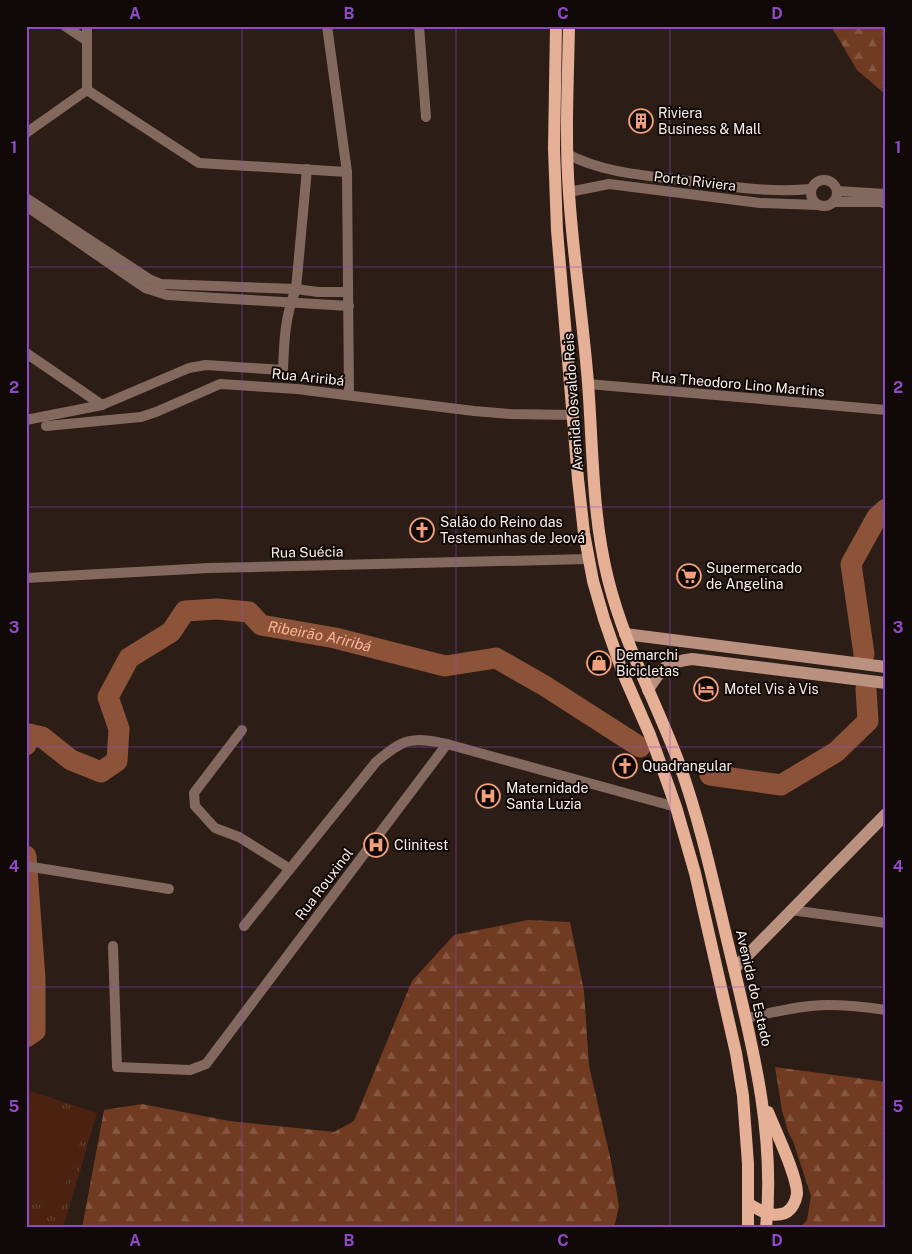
<svg xmlns="http://www.w3.org/2000/svg" width="912" height="1254" font-family="'Public Sans',sans-serif">
  <style>
    .grass { fill: url(#grass-tufts) }
    .forest { fill: url(#forest-firs) }
    .pitch { fill: #4a220f }
    .lines { fill: none; stroke-linecap: round; stroke-linejoin: round }
    .river { stroke: #8c5339; stroke-width: 21 }
    .street { stroke: #82685d; stroke-width: 10 }
    .secondary { stroke: #ba907e; stroke-width: 12 }
    .primary { stroke: #e6b097; stroke-width: 12 }
    .grid { fill: none; stroke: #8e49c6; stroke-width: 1; stroke-opacity: 0.55 }
    .labels { text-anchor: middle; stroke-width: 4; stroke-linejoin: round; paint-order: stroke }
    .poi-label { font-size: 14px; fill: #fbf0eb; stroke: #100907; text-anchor: start }
    .street-label { font-size: 14px; fill: #fbf0eb; stroke: #100907 }
    .water-label { font-size: 15px; font-style: italic; fill: #fcb697; stroke: #100907 }
    .neatline { fill: none; stroke: #8e49c6; stroke-width: 2 }
    .grid-label { font-size: 16px; text-anchor: middle; font-weight: bold; fill: #8e49c6 }
  </style>
  <defs>
    <pattern id="grass-tufts" width="24" height="20" patternUnits="userSpaceOnUse" patternTransform="scale(1.25)"><rect width="24" height="20" fill="#4a220f"/><path d="M3 7l-1-3M5 7V3M7 7l1-3M15 17l-1-3M17 17v-4M19 17l1-3" fill="none" stroke="#654232"/></pattern>
    <pattern id="forest-firs" width="22" height="20" patternUnits="userSpaceOnUse" patternTransform="scale(1.25)"><rect width="22" height="20" fill="#713b22"/><path d="M5 1l3.5 6h-7zM16 11l3.5 6h-7z" fill="#865842"/></pattern>
  </defs>
  <rect width="100%" height="100%" fill="#2c1d16"/>
  <path class="grass" d="M26 1048 30 1091 97 1113 63 1228H26Z"/>
  <g class="forest">
    <path d="M831 26H886V95L857 70Z"/>
    <path d="M528 920 570 922 584 991 589 1066 611 1161 619 1206 614 1228H82L104 1110 142 1104 229 1121 334 1132 354 1121 412 981 454 935Z"/>
    <path d="M775 1067 886 1082V1228H800L807 1220 811 1196 793 1141 788 1132 782 1110Z"/>
  </g>
  <path class="pitch" d="M26 1097 88 1117 59 1202 26 1192Z"/>
  <g class="lines">
    <g class="river">
      <path d="M864 654 851 564 877 517 886 509"/>
      <path id="s1" d="M26 745 29 734 42 737 71 760 101 772 117 761 119 729 108 697 129 658 171 632 185 611 217 609 249 612 261 625 335 638 445 666 496 658 545 686 640 747"/>
      <path d="M710 775 781 785 836 752 868 721 866 689"/>
      <path d="M26 856 35 979V1031L26 1037"/>
    </g>
    <g class="street">
      <path d="M65 26 86 40"/>
      <path d="M327 26 347 172 349 395"/>
      <path d="M419 26 426 117"/>
      <path d="M87 90 199 163 347 172"/>
      <path d="M87 90V26"/>
      <path d="M26 133 87 90"/>
      <path d="M567 154C604 173 642 175 682 180 725 186 768 193 811 189"/>
      <circle cx="824" cy="193" r="13"/>
      <path d="M837 191 886 194"/>
      <path d="M569 192 609 184 760 203 818 205"/>
      <path d="M26 198 149 279 161 284 296 289 318 292H348"/>
      <path d="M833 202H881L886 204"/>
      <path d="M26 206 145 288 167 295 349 306"/>
      <path d="M26 353 102 405"/>
      <path d="M588 384 886 410"/>
      <path d="M26 420 102 405 189 368 206 365 283 370C284 342 285 315 296 289L307 169"/>
      <path d="M46 426 141 417 156 412 220 384 297 389 474 411 510 414 573 415"/>
      <path d="M26 578 209 568 589 559"/>
      <path d="M242 730 194 793 195 806 215 828 239 837 290 869"/>
      <path d="M26 866 169 889"/>
      <path d="M791 910 886 923"/>
      <path d="M244 926 376 762C403 739 411 736 447 744"/>
      <path d="M113 946 117 1067 190 1070 206 1064 447 744 676 807"/>
      <path d="M746 1018C772 1013 800 1005 827 1005 847 1005 866 1007 886 1010"/>
    </g>
    <g class="secondary">
      <path d="M625 634 886 667"/>
      <path d="M648 690C661 668 667 662 692 659L886 683"/>
      <path d="M734 969 886 814"/>
    </g>
    <g class="primary">
      <path d="M556 26 554 149 557 230 578 479 584 533 593 581 604 619 622 671 650 735 660 762 676 807 695 873 736 1053 743 1096 748 1164V1228"/>
      <path d="M569 26C568 82 565 138 569 193 573 256 583 320 588 383 593 448 592 515 608 579 624 644 656 702 679 763 701 824 714 886 729 948 751 1040 776 1132 766 1228"/>
      <path d="M749 1204C761 1211 771 1218 785 1213 792 1210 796 1201 797 1194 798 1177 775 1130 768 1112"/>
    </g>
  </g>
  <path class="grid" d="M242 26V1228M456 26V1228M670 26V1228M26 267H886M26 507H886M26 747H886M26 987H886"/>
  <defs>
    <g id="building-ring" transform="scale(1.25)"><circle r="9.5" fill="#100907" stroke="#f1a17d" stroke-width="1.5"/><path d="M-4-6H4V6H1V3H-1V6H-4ZM-2.5-4.3h1.7v1.8h-1.7ZM.8-4.3h1.7v1.8H.8ZM-2.5-1h1.7V.8h-1.7ZM.8-1h1.7V.8H.8Z" fill="#f1a17d"/></g>
    <g id="church-ring" transform="scale(1.25)"><circle r="9.5" fill="#100907" stroke="#f1a17d" stroke-width="1.5"/><path d="M-1.2-6h2.4v3.5h3.3v2.4h-3.3V6h-2.4V-.1h-3.3v-2.4h3.3Z" fill="#f1a17d"/></g>
    <g id="supermarket-ring" transform="scale(1.25)"><circle r="9.5" fill="#100907" stroke="#f1a17d" stroke-width="1.5"/><path d="M-6-5.5h2.5l.6 2H6L4.5 2H-2.5L-4.4-4H-6ZM-1.5 3.2a1.3 1.3 0 1 0 .1 0ZM3 3.2a1.3 1.3 0 1 0 .1 0Z" fill="#f1a17d"/></g>
    <g id="shop-ring" transform="scale(1.25)"><circle r="9.5" fill="#100907" stroke="#f1a17d" stroke-width="1.5"/><path d="M-5-2.5h2.3a2.7 3.5 0 0 1 5.4 0H5L5.5 6h-11ZM-1.5-2.5h3a1.5 2.3 0 0 0-3 0Z" fill="#f1a17d"/></g>
    <g id="hotel-ring" transform="scale(1.25)"><circle r="9.5" fill="#100907" stroke="#f1a17d" stroke-width="1.5"/><path d="M-6-4.5h1.5V1H6V5H4.5V3h-9V5H-6ZM-4 0a1.8 1.8 0 1 1 3.6 0ZM.5 0V-2.5h3Q6-2.5 6 0Z" fill="#f1a17d"/></g>
    <g id="hospital-ring" transform="scale(1.25)"><circle r="9.5" fill="#100907" stroke="#f1a17d" stroke-width="1.5"/><path d="M-5-5h3v3.5h4V-5h3V5h-3V1.5h-4V5h-3Z" fill="#f1a17d"/></g>
  </defs>
  <g fill-rule="evenodd">
    <use href="#building-ring" x="641" y="121"/>
    <use href="#church-ring" x="422" y="530"/>
    <use href="#supermarket-ring" x="689" y="576"/>
    <use href="#shop-ring" x="599" y="663"/>
    <use href="#hotel-ring" x="706" y="689"/>
    <use href="#church-ring" x="625" y="766"/>
    <use href="#hospital-ring" x="488" y="796"/>
    <use href="#hospital-ring" x="376" y="845"/>
  </g>
  <g class="labels">
    <g class="poi-label">
      <text x="658" y="118">Riviera<tspan x="658" dy="16">Business &amp; Mall</tspan></text>
      <text x="440" y="527">Salão do Reino das<tspan x="440" dy="16">Testemunhas de Jeová</tspan></text>
      <text x="706" y="573">Supermercado<tspan x="706" dy="16">de Angelina</tspan></text>
      <text x="616" y="660">Demarchi<tspan x="616" dy="16">Bicicletas</tspan></text>
      <text x="724" y="694">Motel Vis à Vis</text>
      <text x="642" y="771">Quadrangular</text>
      <text x="506" y="793">Maternidade<tspan x="506" dy="16">Santa Luzia</tspan></text>
      <text x="394" y="850">Clinitest</text>
    </g>
    <g class="street-label">
      <text transform="translate(695 181) rotate(7)" y="5">Porto Riviera</text>
      <text transform="translate(308 377) rotate(6)" y="5">Rua Ariribá</text>
      <text transform="translate(738 384) rotate(5)" y="5">Rua Theodoro Lino Martins</text>
      <text transform="translate(573 402) rotate(-94)" y="5">Avenida Osvaldo Reis</text>
      <text transform="translate(307 552) rotate(-1)" y="5">Rua Suécia</text>
      <text transform="translate(324 884) rotate(-53)" y="5">Rua Rouxinol</text>
      <text transform="translate(754 988) rotate(77)" y="5">Avenida do Estado</text>
    </g>
    <g class="water-label">
      <text dy="5" stroke="none"><textPath href="#s1" startOffset="440">Ribeirão Ariribá</textPath></text>
    </g>
  </g>
  <rect width="912" height="1254" fill="none" stroke="#100907" stroke-width="55"/>
  <rect x="28" y="28" width="856" height="1198" class="neatline"/>
  <g class="grid-label">
    <text x="135" y="19">A</text>
    <text x="349" y="19">B</text>
    <text x="563" y="19">C</text>
    <text x="777" y="19">D</text>
    <text x="14" y="153">1</text>
    <text x="898" y="153">1</text>
    <text x="14" y="393">2</text>
    <text x="898" y="393">2</text>
    <text x="14" y="633">3</text>
    <text x="898" y="633">3</text>
    <text x="14" y="872">4</text>
    <text x="898" y="872">4</text>
    <text x="14" y="1112">5</text>
    <text x="898" y="1112">5</text>
    <text x="135" y="1246">A</text>
    <text x="349" y="1246">B</text>
    <text x="563" y="1246">C</text>
    <text x="777" y="1246">D</text>
  </g>
</svg>
